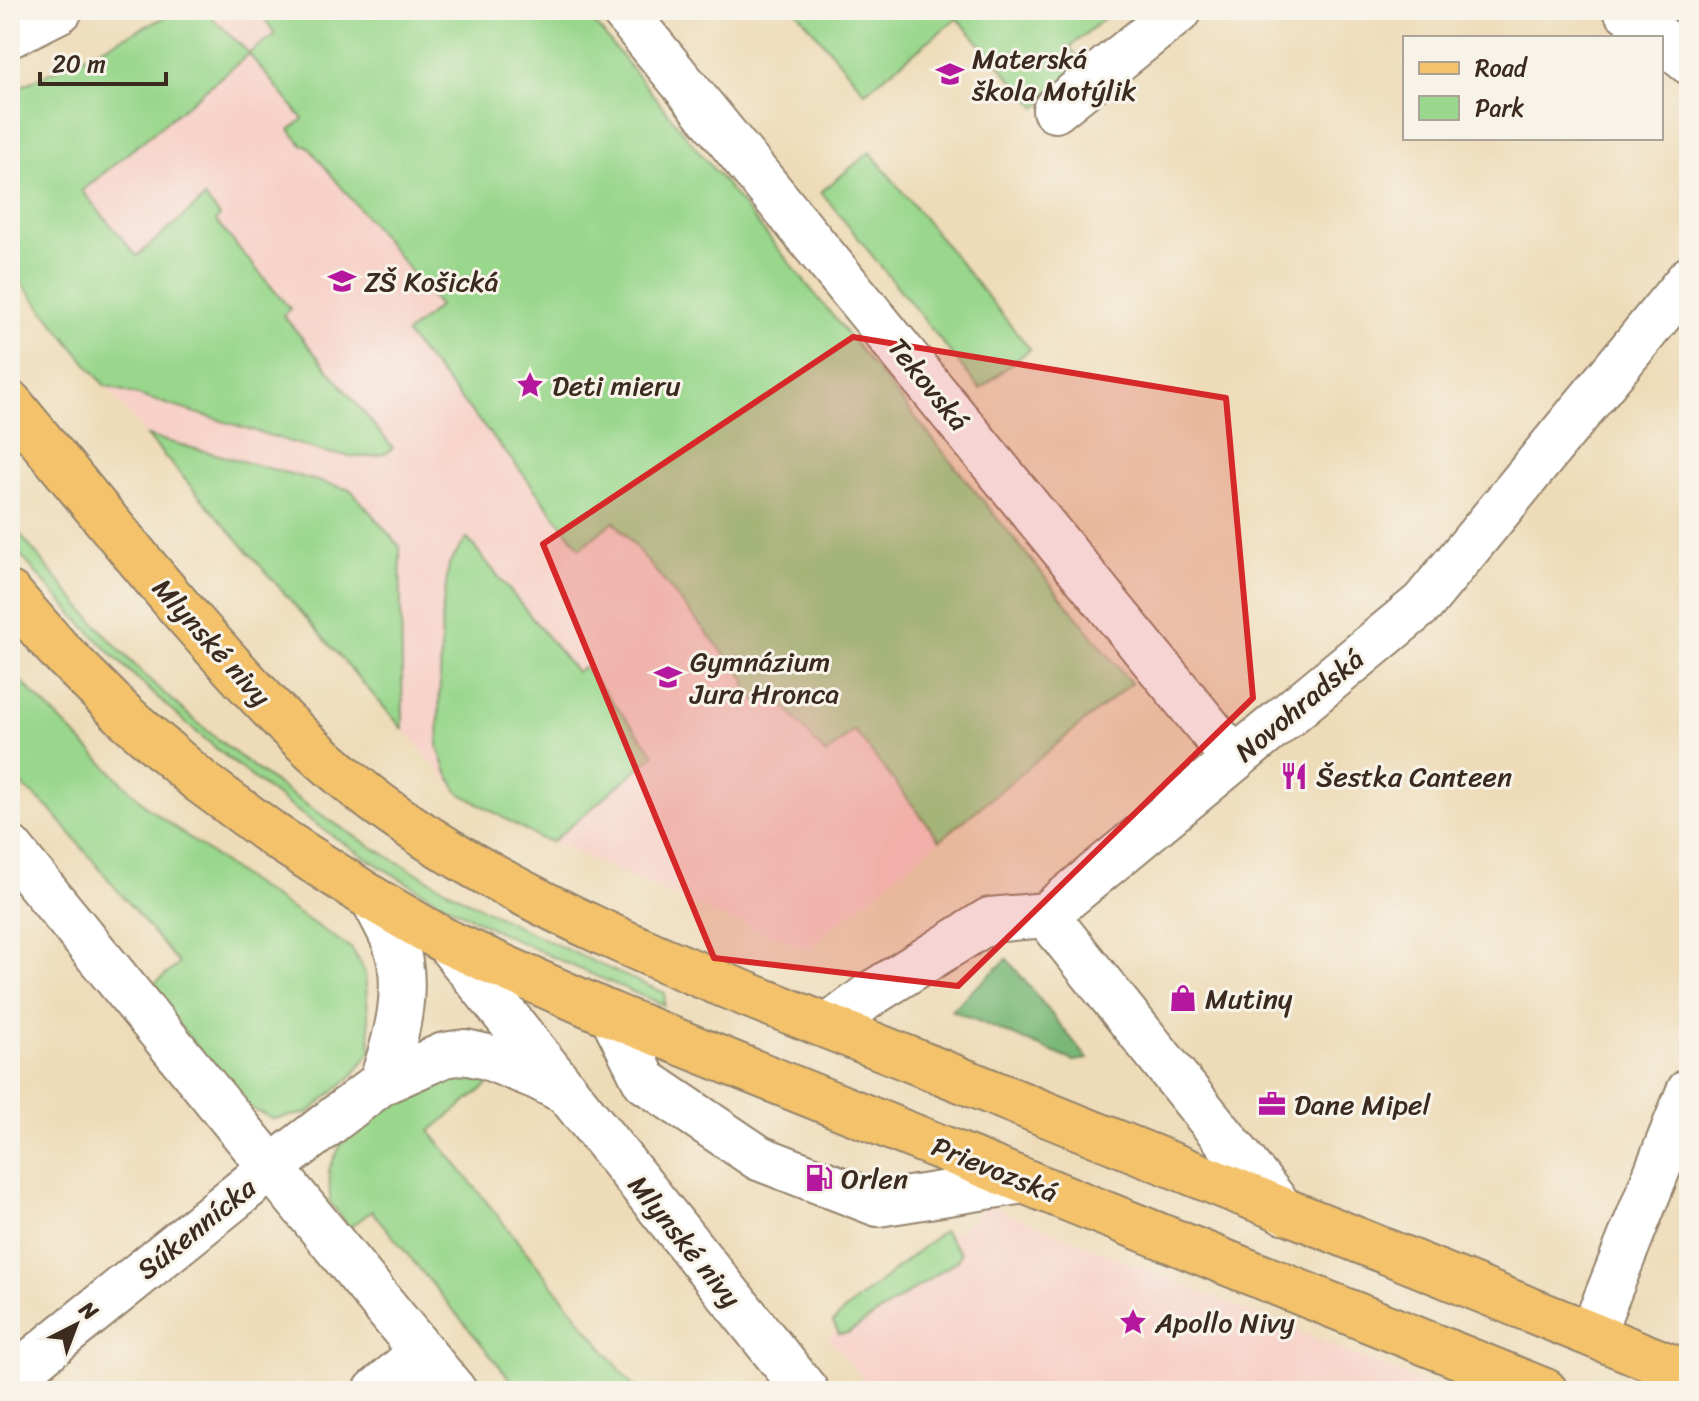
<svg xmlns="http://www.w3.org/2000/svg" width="1699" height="1401" font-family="Sriracha,sans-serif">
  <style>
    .built { fill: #f7d1c8 }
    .green { fill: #99d78c; stroke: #6a8055; stroke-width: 2 }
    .forest { fill: #7ab878; stroke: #5a714b; stroke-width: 2 }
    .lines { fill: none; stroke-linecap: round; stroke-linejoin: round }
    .minor-casing { stroke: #94836c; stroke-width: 48 }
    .major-casing { stroke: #94836c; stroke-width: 48 }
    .minor { stroke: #fff; stroke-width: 44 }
    .major { stroke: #f3c26a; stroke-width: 44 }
    .marked { fill: #d62828; fill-opacity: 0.2; stroke: #d62828; stroke-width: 6; stroke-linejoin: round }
    .labels { text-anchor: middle; stroke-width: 6; stroke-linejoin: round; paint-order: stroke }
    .poi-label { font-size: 28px; fill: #3b2a1e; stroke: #f7f3e8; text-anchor: start }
    .street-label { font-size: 28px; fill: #3b2a1e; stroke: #f7f3e8 }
  </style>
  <rect width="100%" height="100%" fill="#f7f3e8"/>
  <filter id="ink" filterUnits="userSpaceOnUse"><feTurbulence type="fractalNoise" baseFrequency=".0125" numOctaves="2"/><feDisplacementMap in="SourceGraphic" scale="16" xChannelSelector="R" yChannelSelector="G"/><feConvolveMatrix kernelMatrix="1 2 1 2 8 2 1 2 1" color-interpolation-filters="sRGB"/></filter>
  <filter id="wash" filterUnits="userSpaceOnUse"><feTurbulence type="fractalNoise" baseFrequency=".006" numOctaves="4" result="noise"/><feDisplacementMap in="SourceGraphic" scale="32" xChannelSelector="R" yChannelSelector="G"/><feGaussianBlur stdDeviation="1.8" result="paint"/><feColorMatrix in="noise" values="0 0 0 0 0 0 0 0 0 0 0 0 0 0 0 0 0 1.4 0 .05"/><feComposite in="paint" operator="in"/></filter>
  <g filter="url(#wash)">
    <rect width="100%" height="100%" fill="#eedcb9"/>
    <g class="built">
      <path d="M180 10H584L1131 683 808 948 700 908 552 842 539 838 458 792 147 436 10 269V92Z"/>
      <path d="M988 1205 1443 1391H873L828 1337Z"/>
    </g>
    <g class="green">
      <path d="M180 10H204L249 53 275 34 259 10H584L1131 683 940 840 854 730 826 755 772 691 758 702 744 685 747 681 614 521 580 548 516 465 406 334 439 306 307 145 303 146 290 130 303 119 249 54 82 191 137 256 205 198 220 216 216 221 290 309 283 315 393 448C378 463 346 455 327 453L104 385 10 269V92Z"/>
      <path d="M796 10H1114L1070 47 1087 68 1037 108 957 18 865 92Z"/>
      <path d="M870 152 1030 349 980 389 821 192Z"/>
      <path d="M147 436 351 490 400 547 403 729Z"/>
      <path d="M10 522C56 578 102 635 155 685 301 821 482 916 665 993L664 1005C595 976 527 947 460 912 292 824 130 689 10 542Z"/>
      <path d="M467 538 576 672 584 667 655 754 552 842 539 838 458 792 446 770 438 747 442 613 449 564Z"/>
      <path d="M10 670 147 807 244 878 352 949 365 973 371 1051 352 1076 308 1113 273 1119 244 1105 149 988 179 964 50 809 26 789 10 769Z"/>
      <path d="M446 1071 499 1076 430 1131 637 1391H520L372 1211 349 1228 330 1202 329 1170 341 1144 420 1079Z"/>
      <path d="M943 1231 961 1253 958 1260 848 1333 839 1334 833 1322 843 1312Z"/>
    </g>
    <path class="forest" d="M1007 959 1088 1059 1074 1061 951 1010Z"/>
  </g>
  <g filter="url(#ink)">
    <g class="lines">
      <g class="minor-casing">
        <g id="minor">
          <path d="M623 10 1234 759"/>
          <path d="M1626 10 1660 38"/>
          <path d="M10 35 60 10"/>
          <path d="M1661 39 1689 62"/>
          <path d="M1055 110 1180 10"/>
          <path d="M10 848 454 1391"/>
          <path d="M373 899C380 913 389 928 395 943 411 987 396 1040 381 1083"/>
          <path d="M1046 915 1283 1211"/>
          <path d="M447 942 806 1391"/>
          <path d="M612 1015 645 1081 759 1158 878 1204 1024 1181"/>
          <path d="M829 1026 871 994 990 920 1046 915 1423 603 1689 279"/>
          <path d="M1592 1334 1689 1091"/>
          <path d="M10 1379 271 1168 381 1083 444 1055 465 1052 487 1057 537 1077 564 1091"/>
          <path d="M376 1391 422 1352"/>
        </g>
      </g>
      <g class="major-casing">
        <g id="major">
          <path d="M10 403C69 474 127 547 188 617 251 689 316 761 395 816 555 927 745 992 924 1065 1179 1168 1435 1270 1689 1374"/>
          <path d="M10 594 57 648 126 717 200 781 275 836 373 899 447 942 612 1015 1545 1391"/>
        </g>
      </g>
      <use href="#minor" class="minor"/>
      <use href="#major" class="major"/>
    </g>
  </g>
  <path class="marked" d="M853 337 1226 398 1253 698 958 986 714 958 543 544Z"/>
  <defs>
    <g id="school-bare" transform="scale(2.16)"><path d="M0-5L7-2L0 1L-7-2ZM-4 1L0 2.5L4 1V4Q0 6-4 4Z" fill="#b5179e" stroke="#f7f3e8" stroke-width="2.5" paint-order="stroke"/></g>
    <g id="sight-bare" transform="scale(2.16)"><path d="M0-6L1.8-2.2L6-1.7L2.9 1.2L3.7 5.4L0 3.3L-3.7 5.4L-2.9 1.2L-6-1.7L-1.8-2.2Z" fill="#b5179e" stroke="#f7f3e8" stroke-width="2.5" paint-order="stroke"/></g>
    <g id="restaurant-bare" transform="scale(2.16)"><path d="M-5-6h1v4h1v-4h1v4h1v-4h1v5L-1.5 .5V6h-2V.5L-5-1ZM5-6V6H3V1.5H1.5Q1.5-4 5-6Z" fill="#b5179e" stroke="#f7f3e8" stroke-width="2.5" paint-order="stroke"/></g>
    <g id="shop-bare" transform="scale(2.16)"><path d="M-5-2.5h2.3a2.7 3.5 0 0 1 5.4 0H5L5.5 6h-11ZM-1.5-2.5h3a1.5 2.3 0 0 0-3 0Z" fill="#b5179e" stroke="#f7f3e8" stroke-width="2.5" paint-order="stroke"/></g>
    <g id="office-bare" transform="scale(2.16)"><path d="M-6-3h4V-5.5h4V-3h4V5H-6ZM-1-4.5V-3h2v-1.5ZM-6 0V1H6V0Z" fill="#b5179e" stroke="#f7f3e8" stroke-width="2.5" paint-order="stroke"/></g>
    <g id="fuel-bare" transform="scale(2.16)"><path d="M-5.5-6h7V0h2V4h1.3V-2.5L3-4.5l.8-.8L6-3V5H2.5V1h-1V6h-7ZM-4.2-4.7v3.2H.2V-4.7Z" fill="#b5179e" stroke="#f7f3e8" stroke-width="2.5" paint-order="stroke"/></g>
  </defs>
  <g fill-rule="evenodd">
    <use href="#school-bare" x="950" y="74"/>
    <use href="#school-bare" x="342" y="281"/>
    <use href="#sight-bare" x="530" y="385"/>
    <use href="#school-bare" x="668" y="677"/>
    <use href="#restaurant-bare" x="1294" y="776"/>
    <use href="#shop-bare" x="1183" y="998"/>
    <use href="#office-bare" x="1272" y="1104"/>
    <use href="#fuel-bare" x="819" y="1178"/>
    <use href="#sight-bare" x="1133" y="1322"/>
  </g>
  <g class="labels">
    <g class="poi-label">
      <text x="972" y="68">Materská<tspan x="972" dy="32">škola Motýlik</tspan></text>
      <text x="364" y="291">ZŠ Košická</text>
      <text x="552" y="395">Deti mieru</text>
      <text x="690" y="671">Gymnázium<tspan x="690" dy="32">Jura Hronca</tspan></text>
      <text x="1316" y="786">Šestka Canteen</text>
      <text x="1205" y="1008">Mutiny</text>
      <text x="1294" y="1114">Dane Mipel</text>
      <text x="841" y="1188">Orlen</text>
      <text x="1155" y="1332">Apollo Nivy</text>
    </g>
    <g class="street-label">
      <text transform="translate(929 384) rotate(51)" y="10">Tekovská</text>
      <text transform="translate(212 642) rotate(48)" y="10">Mlynské nivy</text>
      <text transform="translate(1299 705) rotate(-40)" y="10">Novohradská</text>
      <text transform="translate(995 1169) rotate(22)" y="10">Prievozská</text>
      <text transform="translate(196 1228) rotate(-39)" y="10">Súkennícka</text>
      <text transform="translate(685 1241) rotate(51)" y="10">Mlynské nivy</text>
    </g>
  </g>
  <rect width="1699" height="1401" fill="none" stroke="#f7f3e8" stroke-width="40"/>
  <rect x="1403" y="36" width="260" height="104" fill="#f7f3e8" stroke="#aca397" stroke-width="2"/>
  <rect x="1419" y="62" width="40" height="12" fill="#f3c26a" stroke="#aca397" stroke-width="2"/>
  <text x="1475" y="76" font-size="24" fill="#3b2a1e">Road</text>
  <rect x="1419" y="96" width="40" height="24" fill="#99d78c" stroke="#aca397" stroke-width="2"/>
  <text x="1475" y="116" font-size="24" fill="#3b2a1e">Park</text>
  <g transform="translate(76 1325) rotate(42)" stroke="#f7f3e8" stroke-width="6" paint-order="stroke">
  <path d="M0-6L14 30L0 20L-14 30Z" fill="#3b2a1e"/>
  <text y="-12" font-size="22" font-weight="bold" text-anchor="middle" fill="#3b2a1e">N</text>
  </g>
  <path d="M40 72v12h126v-12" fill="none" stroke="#3b2a1e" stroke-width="4"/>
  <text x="52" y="72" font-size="24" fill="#3b2a1e" stroke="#f7f3e8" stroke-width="6" paint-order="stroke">20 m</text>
</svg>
